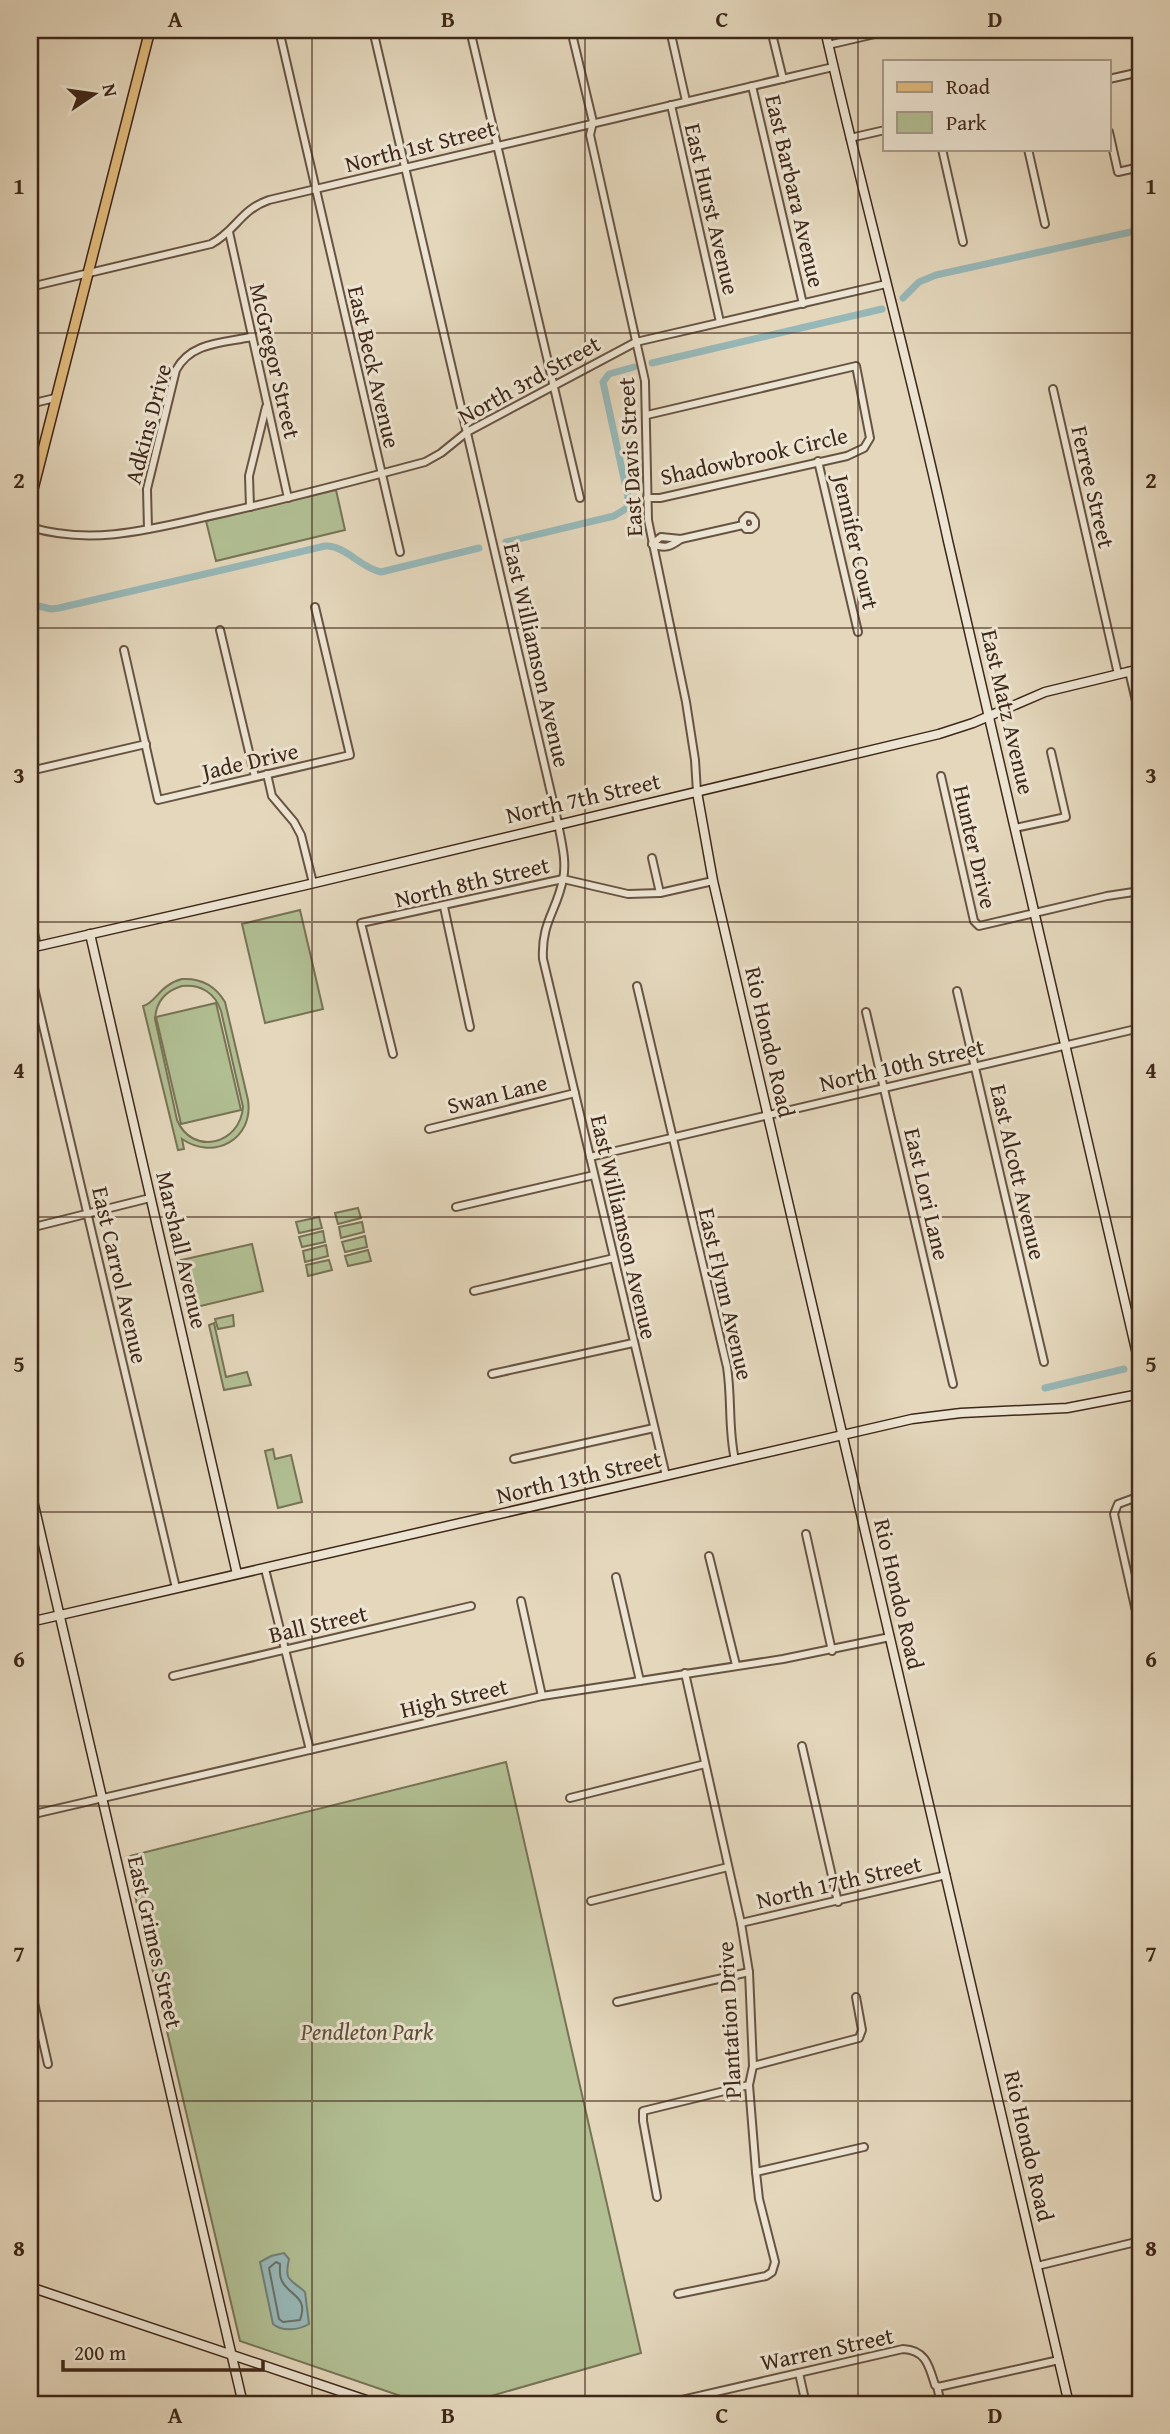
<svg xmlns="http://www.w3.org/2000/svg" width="1170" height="2434" font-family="'Gentium Book Plus',serif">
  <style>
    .green { fill: #b1bf93; stroke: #787356; stroke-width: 2; fill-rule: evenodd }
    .water { fill: #97b8b8; stroke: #747e78; stroke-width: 2 }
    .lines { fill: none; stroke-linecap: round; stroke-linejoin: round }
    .shore { stroke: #6b7068; stroke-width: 2 }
    .canal { stroke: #97b8b8; stroke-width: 7 }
    .street-casing { stroke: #685342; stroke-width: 10 }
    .secondary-casing { stroke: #3f2719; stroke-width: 11 }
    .primary-casing { stroke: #3f2719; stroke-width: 12 }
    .street { stroke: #ede5d3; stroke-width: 6 }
    .secondary { stroke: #ede5d3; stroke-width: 8 }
    .primary { stroke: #e2bc7e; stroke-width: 9 }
    .grid { fill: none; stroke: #3f2719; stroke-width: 2; stroke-opacity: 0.55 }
    .labels { text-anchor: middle; stroke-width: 6; stroke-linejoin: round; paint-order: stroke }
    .street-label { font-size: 23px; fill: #3f2719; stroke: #ede5d3 }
    .park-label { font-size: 23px; font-style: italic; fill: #5c4d38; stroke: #ede5d3 }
    .neatline { fill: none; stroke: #3f2719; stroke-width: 2.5 }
    .grid-label { font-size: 23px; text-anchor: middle; font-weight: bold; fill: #3f2719 }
  </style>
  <rect width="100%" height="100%" fill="#e4d7bc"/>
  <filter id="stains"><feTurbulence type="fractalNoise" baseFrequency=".00286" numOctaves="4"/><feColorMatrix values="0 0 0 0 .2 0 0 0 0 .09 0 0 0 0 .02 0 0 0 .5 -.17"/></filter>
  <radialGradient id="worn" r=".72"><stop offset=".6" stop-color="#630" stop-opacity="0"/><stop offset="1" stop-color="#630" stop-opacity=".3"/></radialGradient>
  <g class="green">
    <path d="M336 490 345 530 216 561 206 521Z"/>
    <path d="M300 910 323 1009 265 1023 242 924Z"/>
    <path d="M182 979C201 978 215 985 225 1002L248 1100C254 1139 214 1161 182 1139L184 1149 178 1150 143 1006C156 1003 159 985 182 979ZM182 986C201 984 215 993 221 1011L243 1107C240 1145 192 1156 177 1120L155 1019C156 1001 165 991 182 986Z"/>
    <path d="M216 1003 241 1110 181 1124 156 1017Z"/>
    <path d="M358 1208 361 1218 338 1224 335 1213Z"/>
    <path d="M319 1217 322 1228 299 1233 296 1222Z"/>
    <path d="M362 1222 364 1232 341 1238 339 1227Z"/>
    <path d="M323 1231 325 1242 302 1247 299 1237Z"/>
    <path d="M365 1236 367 1247 345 1252 342 1242Z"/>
    <path d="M252 1244 263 1291 188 1309 177 1261Z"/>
    <path d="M326 1245 328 1256 305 1262 303 1251Z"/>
    <path d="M368 1250 371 1261 348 1266 345 1256Z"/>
    <path d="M329 1260 332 1270 308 1276 306 1265Z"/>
    <path d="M233 1315 234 1326 218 1329 215 1319Z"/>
    <path d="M214 1323 226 1377 247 1372 251 1385 224 1390 209 1325Z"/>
    <path d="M273 1449 275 1459 291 1455 302 1502 278 1508 265 1451Z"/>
    <path d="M506 1762 641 2353 463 2404H424L240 2341 126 1857Z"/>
  </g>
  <path class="water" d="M284 2253 289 2259C284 2282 290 2278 305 2292L309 2324C299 2330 282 2332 273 2324L260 2262 271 2256Z"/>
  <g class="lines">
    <path class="shore" d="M276 2262 280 2264C280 2270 279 2276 282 2281 289 2296 309 2296 300 2320L283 2322 279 2319 269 2268Z"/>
    <g class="canal">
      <path d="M903 298 919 282 936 275 1140 230"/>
      <path d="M652 363 882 309"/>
      <path d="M506 542 614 516 627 508 628 497 603 382 609 374 634 367"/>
      <path d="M30 604 51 609 59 608 325 546C345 545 361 568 381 572L479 548"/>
      <path d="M1045 1388 1124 1369"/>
    </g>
    <g class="street-casing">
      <g id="street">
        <path d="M279 30 400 552"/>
        <path d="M373 30 558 823C561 841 567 861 563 879 557 911 541 922 543 959L666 1476"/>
        <path d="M470 30 580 498"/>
        <path d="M571 30 593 122 590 135 645 381 648 520 686 702 695 760 697 792"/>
        <path d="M670 30 686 101"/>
        <path d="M771 30 783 79"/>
        <path d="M828 45 892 30"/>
        <path d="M1109 79 1140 72"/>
        <path d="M752 86 803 304"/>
        <path d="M671 105 720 322"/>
        <path d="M1109 132 1118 172 1140 167"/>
        <path d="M850 138 885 130"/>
        <path d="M942 149 963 242"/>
        <path d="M1028 149 1045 224"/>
        <path d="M229 232 288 498"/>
        <path d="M30 287 211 244C236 231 240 210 269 200L833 67"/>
        <path d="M1053 389 1118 674"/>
        <path d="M30 404 55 398"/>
        <path d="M818 461 858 632"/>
        <path d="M647 498H660L847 456 864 448 870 438 856 366 647 415"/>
        <path d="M250 507 249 476 266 407"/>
        <path d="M30 527C95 547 159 527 223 513 291 498 358 480 425 462L441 453 467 432 636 342 886 284"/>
        <path d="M148 529 147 489 176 370C191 342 223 343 251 337"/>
        <path d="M652 544 661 537 681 539 743 525 746 529H751L755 526V521L752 517 747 516 743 520V525"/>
        <path d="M652 544C665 549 670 547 681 539"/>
        <path d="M220 630 255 777"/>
        <path d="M124 650 158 800 350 755 315 607"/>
        <path d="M1129 671 1140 718"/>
        <path d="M30 771 146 744"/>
        <path d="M267 774 272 796 294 822 301 835 313 883"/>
        <path d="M941 776 974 921 979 926 1107 896 1140 891"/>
        <path d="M1015 828 1066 817 1051 752"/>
        <path d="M652 858 660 893"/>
        <path d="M444 907 470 1027"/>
        <path d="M30 915 37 946"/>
        <path d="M1137 941 1140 955"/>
        <path d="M30 971 176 1588"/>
        <path d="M637 986 727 1367C732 1399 728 1429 735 1460"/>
        <path d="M957 991 1044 1362"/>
        <path d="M866 1012 953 1384"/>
        <path d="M393 1054 361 923 563 879 628 894 660 893 713 881"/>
        <path d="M429 1129 575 1093"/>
        <path d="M590 1157 1140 1028"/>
        <path d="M456 1207 594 1175"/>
        <path d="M30 1228 150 1198"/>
        <path d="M474 1291 614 1258"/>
        <path d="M492 1374 633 1343"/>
        <path d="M514 1459 654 1428"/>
        <path d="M1140 1496 1118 1504 1114 1514 1140 1629"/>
        <path d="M806 1534 832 1651"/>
        <path d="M709 1556 736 1665"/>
        <path d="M265 1569 310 1750"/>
        <path d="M616 1577 640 1681"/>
        <path d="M521 1601 542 1696"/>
        <path d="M173 1676 471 1606"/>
        <path d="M802 1746 838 1902"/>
        <path d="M570 1798 705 1764"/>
        <path d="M30 1815 542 1696 783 1659 890 1637"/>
        <path d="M591 1901 728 1867"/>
        <path d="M741 1923 946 1875"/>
        <path d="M30 1985 48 2064"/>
        <path d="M617 2002 749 1972"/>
        <path d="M753 2066 859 2038 862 2030 856 1997"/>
        <path d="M756 2172 864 2147"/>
        <path d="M657 2197 643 2121V2111L749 2085"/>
        <path d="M1037 2266 1140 2241"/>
        <path d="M678 2294 766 2276 772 2272 775 2262 759 2199 756 2172 749 2085 753 2066 749 1972 741 1923 685 1673"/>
        <path d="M799 2373 806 2404"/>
        <path d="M937 2386 941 2404"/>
        <path d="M664 2404 903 2349C926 2350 929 2366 935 2385L938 2387 1059 2360"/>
      </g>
    </g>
    <g class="secondary-casing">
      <g id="secondary">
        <path d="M825 30C864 201 911 370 948 541L1140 1367"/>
        <path d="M697 792 713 881 1069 2404"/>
        <path d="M90 934 237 1574"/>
        <path d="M30 948 306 885 939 734 973 723 1045 692 1140 669"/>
        <path d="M30 1488 243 2404"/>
        <path d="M30 1622 912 1419 961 1413 1067 1408 1140 1394"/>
        <path d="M30 2287 378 2404"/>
      </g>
    </g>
    <g class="primary-casing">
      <path id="primary" d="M30 501 150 30"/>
    </g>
    <use href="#street" class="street"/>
    <use href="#secondary" class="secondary"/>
    <use href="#primary" class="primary"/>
  </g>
  <path class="grid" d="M312 30V2404M585 30V2404M858 30V2404M30 333H1140M30 628H1140M30 922H1140M30 1217H1140M30 1512H1140M30 1806H1140M30 2101H1140"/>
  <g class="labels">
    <g class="street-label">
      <text transform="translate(420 146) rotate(-14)" y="8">North 1st Street</text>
      <text transform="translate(795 191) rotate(77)" y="8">East Barbara Avenue</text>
      <text transform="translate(712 209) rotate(77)" y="8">East Hurst Avenue</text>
      <text transform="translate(275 361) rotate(77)" y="8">McGregor Street</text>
      <text transform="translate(374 367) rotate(77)" y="8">East Beck Avenue</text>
      <text transform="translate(529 380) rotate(-29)" y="8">North 3rd Street</text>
      <text transform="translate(148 424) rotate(-75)" y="8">Adkins Drive</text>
      <text transform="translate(754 456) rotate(-13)" y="8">Shadowbrook Circle</text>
      <text transform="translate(630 457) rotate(-93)" y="8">East Davis Street</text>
      <text transform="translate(1093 487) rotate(77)" y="8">Ferree Street</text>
      <text transform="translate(856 542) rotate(77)" y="8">Jennifer Court</text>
      <text transform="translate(537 655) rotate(77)" y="8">East Williamson Avenue</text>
      <text transform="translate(1008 712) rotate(77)" y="8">East Matz Avenue</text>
      <text transform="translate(250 761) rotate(-13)" y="8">Jade Drive</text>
      <text transform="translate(583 798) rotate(-13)" y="8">North 7th Street</text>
      <text transform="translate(975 847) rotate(77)" y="8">Hunter Drive</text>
      <text transform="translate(472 882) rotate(-13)" y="8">North 8th Street</text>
      <text transform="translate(770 1042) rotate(77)" y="8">Rio Hondo Road</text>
      <text transform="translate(902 1065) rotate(-13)" y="8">North 10th Street</text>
      <text transform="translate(497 1094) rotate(-14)" y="8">Swan Lane</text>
      <text transform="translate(1018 1172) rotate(77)" y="8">East Alcott Avenue</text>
      <text transform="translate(927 1194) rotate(77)" y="8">East Lori Lane</text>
      <text transform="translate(624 1227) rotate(77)" y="8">East Williamson Avenue</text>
      <text transform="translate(182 1250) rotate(77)" y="8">Marshall Avenue</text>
      <text transform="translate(120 1275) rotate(77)" y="8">East Carrol Avenue</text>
      <text transform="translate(726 1294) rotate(77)" y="8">East Flynn Avenue</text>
      <text transform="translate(579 1477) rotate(-13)" y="8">North 13th Street</text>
      <text transform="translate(899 1594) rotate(77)" y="8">Rio Hondo Road</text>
      <text transform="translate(318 1624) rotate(-13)" y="8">Ball Street</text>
      <text transform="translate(454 1698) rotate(-13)" y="8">High Street</text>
      <text transform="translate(839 1882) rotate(-13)" y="8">North 17th Street</text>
      <text transform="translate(155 1942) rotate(77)" y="8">East Grimes Street</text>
      <text transform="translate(729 2020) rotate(-93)" y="8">Plantation Drive</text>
      <text transform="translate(1029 2146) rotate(77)" y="8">Rio Hondo Road</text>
      <text transform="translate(827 2349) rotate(-12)" y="8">Warren Street</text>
    </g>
    <g class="park-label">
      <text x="367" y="2040">Pendleton Park</text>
    </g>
  </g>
  <rect width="1170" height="2434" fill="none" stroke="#e4d7bc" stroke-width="77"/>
  <rect x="883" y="60" width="228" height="91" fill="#ede5d3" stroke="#a79989" stroke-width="2"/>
  <rect x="897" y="82" width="35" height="10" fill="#e2bc7e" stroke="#a79989" stroke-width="2"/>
  <text x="946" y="94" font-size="21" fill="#3f2719">Road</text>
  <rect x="897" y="112" width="35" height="21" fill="#b1bf93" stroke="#a79989" stroke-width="2"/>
  <text x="946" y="130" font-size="21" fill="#3f2719">Park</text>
  <g transform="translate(94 94) rotate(77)" stroke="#ede5d3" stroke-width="5" paint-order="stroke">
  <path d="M0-5L12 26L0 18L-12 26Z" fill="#3f2719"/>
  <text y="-10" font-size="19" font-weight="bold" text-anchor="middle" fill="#3f2719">N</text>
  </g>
  <path d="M63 2360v10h200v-10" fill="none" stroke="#3f2719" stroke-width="3.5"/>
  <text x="74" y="2360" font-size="21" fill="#3f2719" stroke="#ede5d3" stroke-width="5" paint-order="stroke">200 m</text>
  <rect x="38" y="38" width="1094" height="2358" class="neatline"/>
  <g class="grid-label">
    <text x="175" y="27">A</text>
    <text x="448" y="27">B</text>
    <text x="722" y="27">C</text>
    <text x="995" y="27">D</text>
    <text x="19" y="194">1</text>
    <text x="1151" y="194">1</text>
    <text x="19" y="488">2</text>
    <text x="1151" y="488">2</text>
    <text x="19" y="783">3</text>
    <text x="1151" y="783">3</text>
    <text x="19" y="1078">4</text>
    <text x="1151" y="1078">4</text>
    <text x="19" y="1372">5</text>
    <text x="1151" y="1372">5</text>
    <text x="19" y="1667">6</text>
    <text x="1151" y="1667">6</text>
    <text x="19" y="1962">7</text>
    <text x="1151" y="1962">7</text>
    <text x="19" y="2256">8</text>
    <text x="1151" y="2256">8</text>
    <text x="175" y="2423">A</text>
    <text x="448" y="2423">B</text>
    <text x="722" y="2423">C</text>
    <text x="995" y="2423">D</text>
  </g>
  <rect width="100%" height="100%" filter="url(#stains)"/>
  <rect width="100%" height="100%" fill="url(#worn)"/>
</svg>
